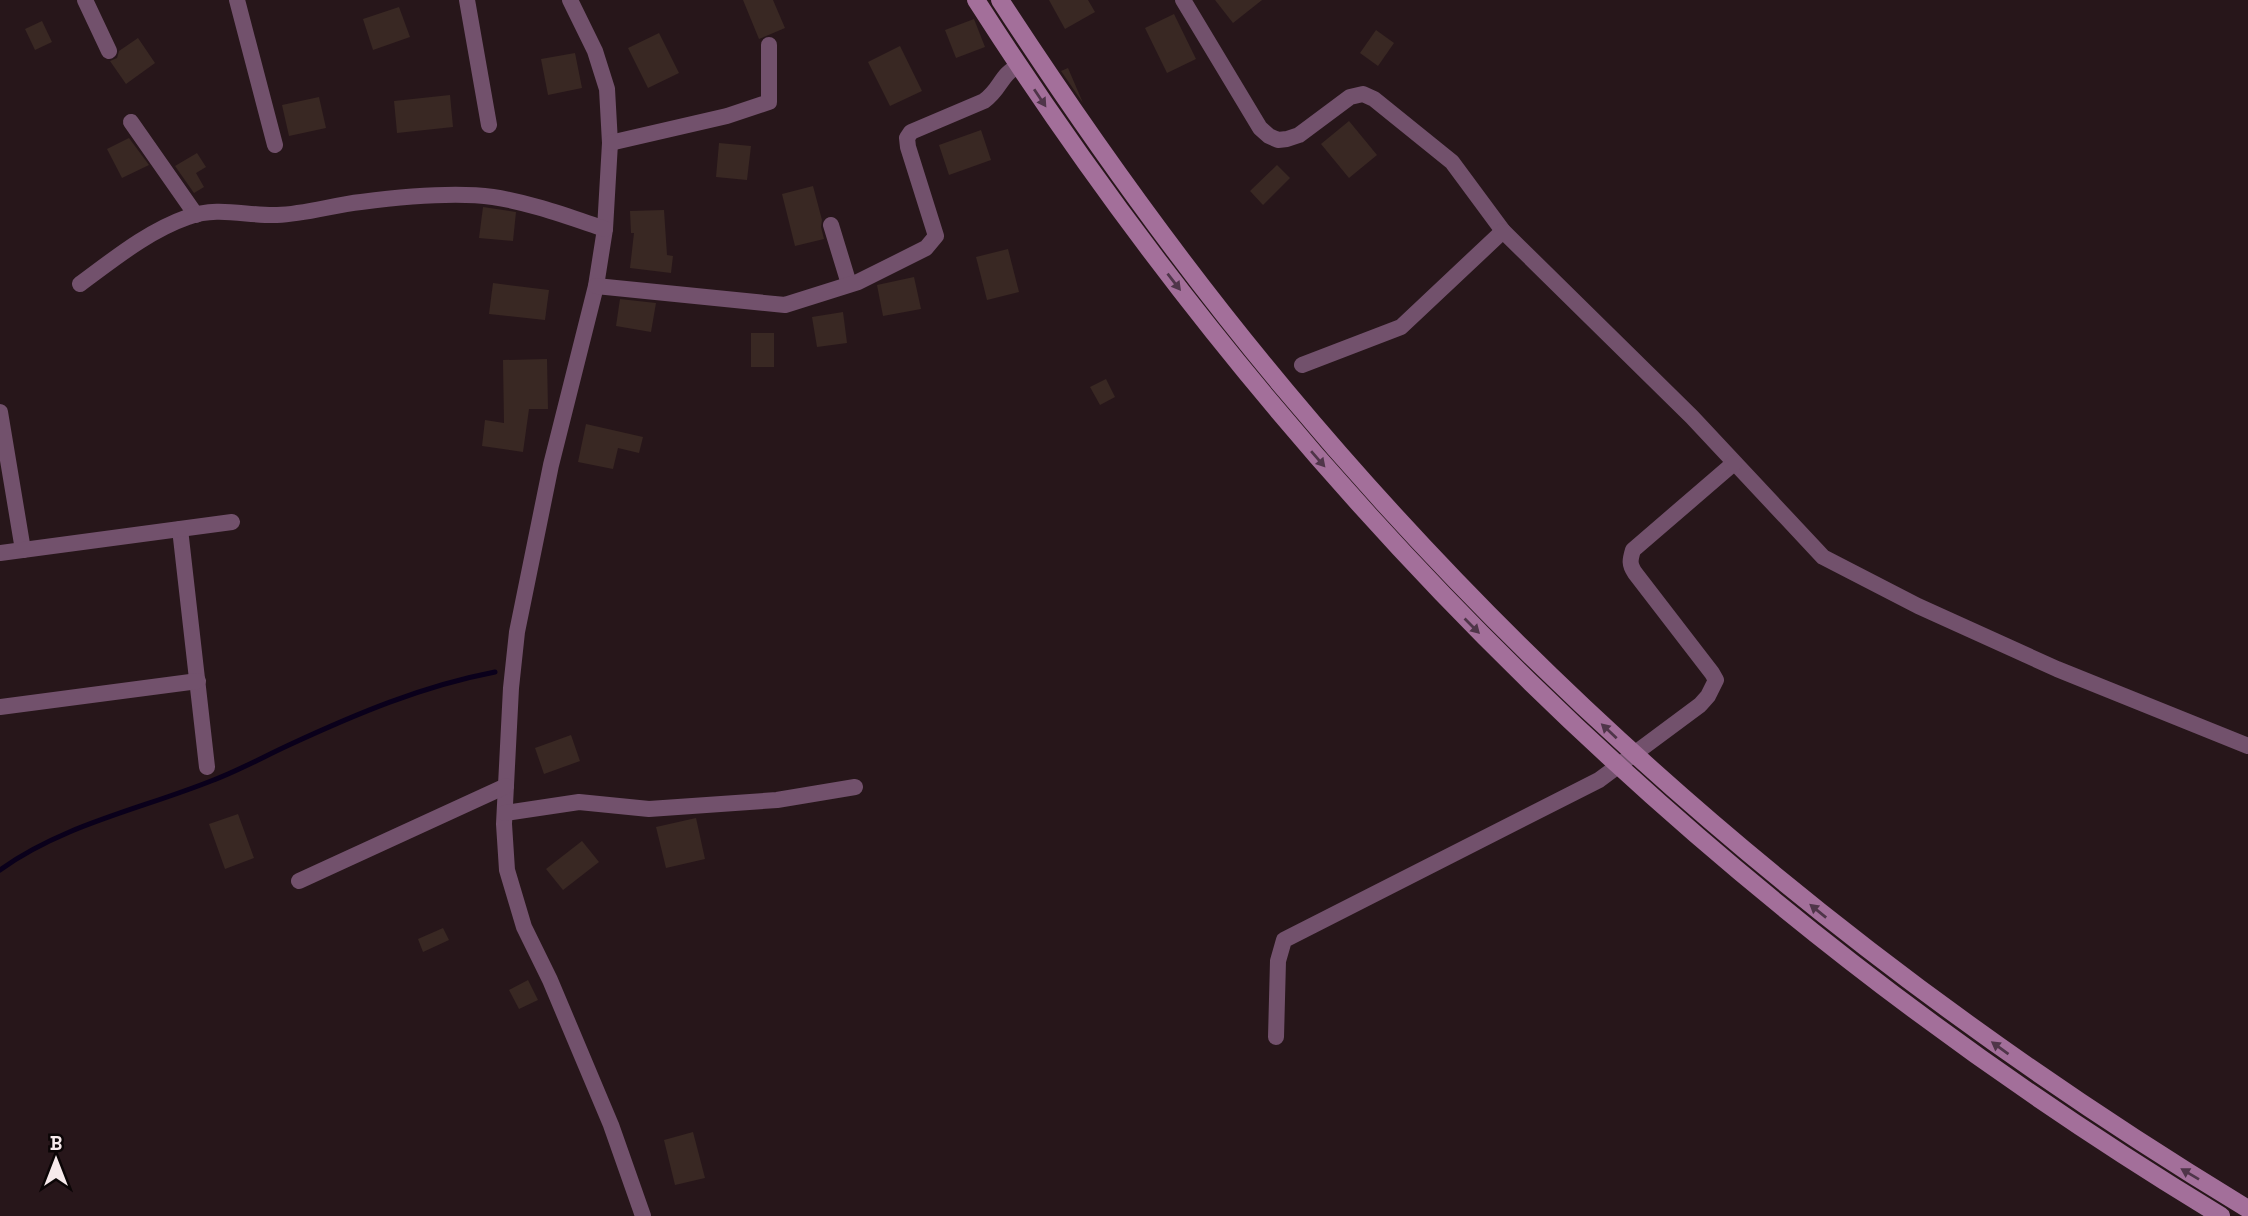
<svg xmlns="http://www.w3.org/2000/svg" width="2248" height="1216" font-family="'Space Grotesk',sans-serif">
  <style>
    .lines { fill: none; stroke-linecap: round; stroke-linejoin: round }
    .stream { stroke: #0a001b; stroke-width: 5 }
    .building { fill: #392823 }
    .street { stroke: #72516c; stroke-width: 16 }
    .secondary { stroke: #a36f9a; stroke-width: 18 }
    .oneway { fill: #4f3549 }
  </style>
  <rect width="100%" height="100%" fill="#27161a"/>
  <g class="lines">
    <path class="stream" d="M0 870C62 825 141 809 211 781 238 771 263 757 289 745 356 714 422 686 495 672"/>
  </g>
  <g class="building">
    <path d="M743 0H773L785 28 759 39Z"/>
    <path d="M1049 0H1088L1095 12 1065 29Z"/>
    <path d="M1215 0H1262L1233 23Z"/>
    <path d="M399 7 410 37 373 50 363 19Z"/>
    <path d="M1174 14 1196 59 1167 73 1145 28Z"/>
    <path d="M974 19 985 47 956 58 945 30Z"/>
    <path d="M42 21 52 42 35 50 25 29Z"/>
    <path d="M1376 30 1394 43 1378 66 1360 53Z"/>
    <path d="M659 33 679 73 648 88 628 48Z"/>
    <path d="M138 38 155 63 126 84 110 61 117 58 119 51Z"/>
    <path d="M900 46 922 91 890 106 868 62Z"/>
    <path d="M575 53 582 88 548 95 541 59Z"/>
    <path d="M1068 68 1083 103 1061 71Z"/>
    <path d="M450 95 453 127 397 133 394 101Z"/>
    <path d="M319 97 326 128 289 136 282 105Z"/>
    <path d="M1349 121 1377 155 1349 178 1321 144Z"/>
    <path d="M981 130 991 160 949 175 939 145Z"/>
    <path d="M129 138 149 165 122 178 107 149Z"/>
    <path d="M719 143 751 146 747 180 716 177Z"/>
    <path d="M197 153 206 167 196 173 204 187 194 193 175 166Z"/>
    <path d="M1277 165 1290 178 1263 205 1250 191Z"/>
    <path d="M813 186 822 220 821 227 824 239 795 246 782 194Z"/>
    <path d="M483 207 516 212 513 241 479 238Z"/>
    <path d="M664 210 667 255 673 256 671 273 630 268 634 233H631L630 211Z"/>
    <path d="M1008 249 1019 292 987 300 976 257Z"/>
    <path d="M914 277 921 309 883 316 877 285Z"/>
    <path d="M493 283 549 290 545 320 489 314Z"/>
    <path d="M620 299 656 303 651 332 616 326Z"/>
    <path d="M843 312 847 343 817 347 812 317Z"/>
    <rect x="751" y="333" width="23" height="34"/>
    <path d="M547 359 548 409H529L523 452 482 446 485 420 504 423 503 360Z"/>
    <path d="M1106 379 1115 397 1100 405 1090 387Z"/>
    <path d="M586 424 643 437 639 453 618 448 613 469 578 462Z"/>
    <path d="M571 735 580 761 544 774 535 748Z"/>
    <path d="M238 814 254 858 225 869 209 824Z"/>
    <path d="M696 818 705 859 666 868 656 827Z"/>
    <path d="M582 841 599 862 563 890 546 869Z"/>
    <path d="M443 928 449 940 423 952 418 939Z"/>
    <path d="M528 980 538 1000 519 1009 509 990Z"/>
    <path d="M693 1132 705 1178 675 1185 664 1140Z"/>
  </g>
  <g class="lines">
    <g class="street">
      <path d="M85 0 109 51"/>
      <path d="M237 0 275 145"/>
      <path d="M467 0 489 125"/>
      <path d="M570 0 595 51 607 89 610 143 605 229 596 286 551 465 517 632 511 688 504 824 507 870 524 927 550 980 611 1125 643 1216"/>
      <path d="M1183 0 1260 128 1269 136 1278 140 1287 139 1299 135 1350 97 1363 94 1374 99 1452 162 1503 231 1692 417 1823 557 1918 606 2057 669 2248 746"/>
      <path d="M131 122 196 215"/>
      <path d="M610 143 727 116 769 102V45"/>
      <path d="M831 225 849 284"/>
      <path d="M80 284C114 259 148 231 188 217 217 206 247 216 277 215 306 214 333 205 361 202 400 197 455 192 493 197 532 203 569 217 605 229"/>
      <path d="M596 286 785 305 858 282 926 248 936 236 908 147 907 138 911 132 984 101C1002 88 1000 74 1019 66"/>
      <path d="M1302 365 1401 327 1503 231"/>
      <path d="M0 412 23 550"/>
      <path d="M180 529 207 767"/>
      <path d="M0 553 232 522"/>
      <path d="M0 707 198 681"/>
      <path d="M505 813 579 802 649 809 777 800 855 787"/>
      <path d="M299 881 506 786"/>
      <path d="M1276 1037 1278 961 1284 940 1599 780 1700 705 1708 696 1716 680 1712 673 1635 573C1629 564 1630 560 1633 550L1734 463"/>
    </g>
    <g class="secondary">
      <path d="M976 0C1296 500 1714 909 2221 1216"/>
      <path d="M1000 0C1088 135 1182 267 1286 391 1558 717 1885 989 2248 1209"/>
    </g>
  </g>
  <defs><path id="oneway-solid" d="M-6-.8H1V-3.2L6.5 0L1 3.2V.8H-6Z" transform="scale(1.75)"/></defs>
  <g class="oneway">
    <use href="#oneway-solid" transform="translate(1040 98) rotate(56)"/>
    <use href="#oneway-solid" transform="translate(1174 282) rotate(52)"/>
    <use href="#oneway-solid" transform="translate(1318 459) rotate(49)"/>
    <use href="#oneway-solid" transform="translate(1472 626) rotate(45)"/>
    <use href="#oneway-solid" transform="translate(1609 731) rotate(-137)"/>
    <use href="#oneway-solid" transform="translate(1818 911) rotate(-141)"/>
    <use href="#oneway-solid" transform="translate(2000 1048) rotate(-144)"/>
    <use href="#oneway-solid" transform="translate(2190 1174) rotate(-149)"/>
  </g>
  <g transform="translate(56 1160)" stroke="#0b0506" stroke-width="5" paint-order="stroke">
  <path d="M0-5L12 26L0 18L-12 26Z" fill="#f7eaec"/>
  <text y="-10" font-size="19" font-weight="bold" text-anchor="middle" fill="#f7eaec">B</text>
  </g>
</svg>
